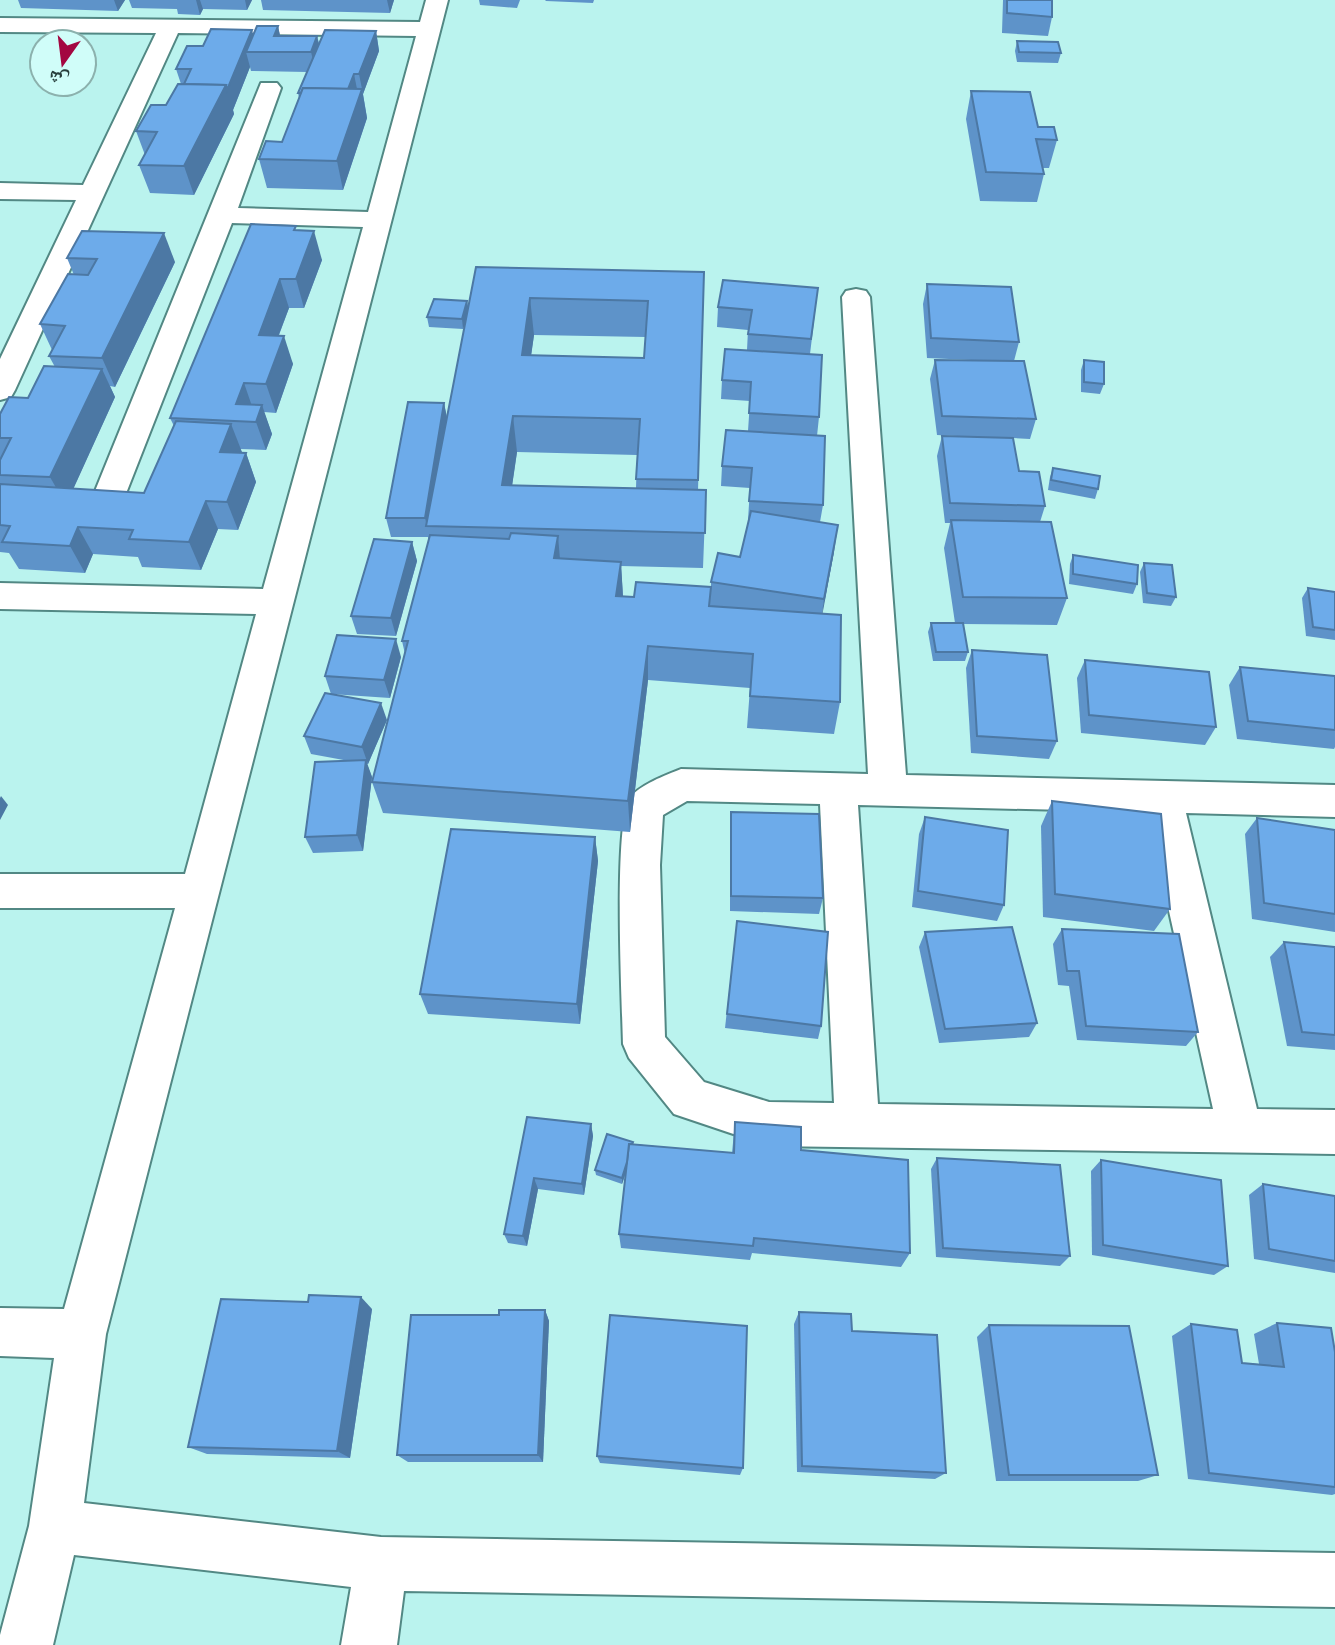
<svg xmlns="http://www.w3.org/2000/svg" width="1335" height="1645" font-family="'IBM Plex Sans','Noto Naskh Arabic',sans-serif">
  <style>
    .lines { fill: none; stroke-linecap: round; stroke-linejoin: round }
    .minor-casing { stroke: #528884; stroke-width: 4 }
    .minor { fill: #fff; fill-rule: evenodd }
    .wall { fill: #5e93c9; fill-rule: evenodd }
    .shaded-wall { fill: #4c78a4 }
    .building { fill: #6dabea; stroke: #4c78a4; stroke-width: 2; fill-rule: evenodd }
  </style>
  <rect width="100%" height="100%" fill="#baf3ee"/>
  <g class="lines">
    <g class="minor-casing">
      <g id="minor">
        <path d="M426 0H448L106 1334 84 1503 381 1537 1335 1553V1607L404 1591 397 1645H341L351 1587 74 1555 53 1645H0V1635L29 1526 54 1358 0 1356V1308L64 1309 175 908H0V874H185L256 614 0 609V583L263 589 363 227 232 223 125 496 120 504 109 507 98 504 93 496 261 83H277L281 88 238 208 368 212 416 36 178 33 15 390 11 397 0 400V359L76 200 0 199V183L83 185 156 33 0 32V18L420 22Z"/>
        <path d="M856 289 866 291 870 297 906 775 1335 785V817L1186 813 1257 1109 1335 1110V1154L769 1146 674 1114 629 1058 623 1044C622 1003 613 824 630 798 639 785 666 775 681 769L868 774 842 297 846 291ZM687 801 820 804 834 1103 769 1102 704 1082 665 1037 660 865 663 815ZM858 805 1147 812 1213 1109 878 1104Z"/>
      </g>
    </g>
    <use href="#minor" class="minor"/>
  </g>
  <g class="wall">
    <path d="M18 0H125L118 11 21 8Z"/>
    <path d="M129 0H252L247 10 203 9 200 15 178 14 177 9 132 8Z"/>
    <path d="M261 0H394L390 13 263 10Z"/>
    <path d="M479 0H520L517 8 480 5Z"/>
    <path d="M545 0H594L593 3 546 1Z"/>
    <path d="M1003 0H1052V17L1048 36 1002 33Z"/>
    <path d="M278 26 280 36H317L319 43 376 31 379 51 363 94 367 118 343 190 267 188 259 159 282 142 299 98 298 93 307 72 251 71 250 67 233 110 234 114 194 195 150 193 139 165 145 155 136 131 166 105 181 84 176 69 203 46 253 33Z"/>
    <path d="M1017 41 1061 53 1058 63 1017 62 1015 51Z"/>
    <path d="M971 91 1038 127 1057 140 1049 168H1043L1044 174 1037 202 980 201 966 119Z"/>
    <path d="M298 230 322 260 304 308H289L279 335 293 364 276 413 264 412 272 434 266 450 240 449 241 453H246L256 482 238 530 218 529 201 570 142 567 138 557 93 554 85 573 19 569 9 553 0 552V414L28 398 55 367 49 356 52 350 40 324 74 275 67 258 175 262 115 387 110 386 115 397 73 489 144 493 174 426 170 418Z"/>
    <path d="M704 272 698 490H706L703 568 621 566 623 597H634L711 587V582L740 557 749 520H748L750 488 721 486 722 466 748 431 750 401 721 399 722 380 747 350 748 330 717 327 718 307 818 288 810 354 819 417 817 436 823 505 820 522 834 552 822 613 840 702 834 734 747 728 750 688 648 680 630 832 383 813 372 782 405 654 402 641 429 540 428 537H391L386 518 444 403 447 418 465 324 463 329 429 327 427 317 467 301 468 307ZM534 335 646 337 644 358 531 355ZM517 452 637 455 636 488 512 485Z"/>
    <path d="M927 284 1019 342 1014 361 1036 419 1030 439 1013 438 1019 471 1045 506 1040 522 1067 598 1057 625 963 624 968 652 965 661H933L928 632 931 623H955L944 548 950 523H945L937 456 942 436 998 438 937 435 930 379 935 360 993 361 927 358 923 304Z"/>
    <path d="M1084 360 1104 384 1100 394 1081 392V370Z"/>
    <path d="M1053 468 1098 489 1095 499 1048 490 1050 477Z"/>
    <path d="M412 542 417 561 396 636 357 634 351 616Z"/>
    <path d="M1073 555 1137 584 1133 594 1069 584 1070 564Z"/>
    <path d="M1144 563 1176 597 1171 606 1143 603 1140 572Z"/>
    <path d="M1308 588 1335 592V640L1306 636 1302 598Z"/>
    <path d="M972 650 1057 741 1049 759 971 753 966 668Z"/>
    <path d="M401 657 390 698 331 694 325 676Z"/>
    <path d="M1085 660 1216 727 1205 745 1081 733 1077 678Z"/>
    <path d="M1240 667 1335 676V747L1334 749 1237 739 1229 685Z"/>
    <path d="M387 720 368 764H367L372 777 363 851 313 853 305 837 349 761 311 754 304 736Z"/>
    <path d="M1052 801 1170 909 1154 931 1043 917 1041 826Z"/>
    <path d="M731 812 823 898 819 914 730 911V828Z"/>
    <path d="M925 817 1004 905 997 921 912 907 919 834Z"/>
    <path d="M1257 818 1335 830V932L1252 919 1245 834Z"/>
    <path d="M595 837 598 861 580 1024 428 1014 420 994Z"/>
    <path d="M737 921 821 1026 818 1039 725 1028Z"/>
    <path d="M1062 929 1198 1032 1186 1046 1077 1040 1069 986 1058 985 1053 944Z"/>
    <path d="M925 932 1037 1023 1029 1037 939 1043 919 947Z"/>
    <path d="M1284 942 1335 947V1050L1287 1046 1270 957Z"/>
    <path d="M527 1117 591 1124 593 1136 584 1195 538 1189 527 1246 508 1243 504 1234Z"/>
    <path d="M735 1122 801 1150 910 1253 901 1267 752 1253 750 1260 621 1248 619 1234 626 1173 622 1184 596 1175 595 1170 633 1144 732 1153Z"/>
    <path d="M937 1158 1070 1256 1060 1266 936 1257 931 1169Z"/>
    <path d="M1101 1160 1228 1266 1214 1275 1092 1255 1091 1171Z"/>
    <path d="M1263 1184 1335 1196V1273L1254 1259 1249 1195Z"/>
    <path d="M372 1309 350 1458 207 1454 188 1447Z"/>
    <path d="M545 1310 549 1321 543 1462H408L397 1455 499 1315Z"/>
    <path d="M799 1312 852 1331 946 1473 935 1479 797 1472 794 1324Z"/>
    <path d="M1277 1323 1335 1352V1494L1332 1495 1188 1479 1172 1336 1191 1324 1242 1363 1259 1364 1254 1334Z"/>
    <path d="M989 1325 1158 1475 1138 1481H996L977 1337Z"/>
    <path d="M597 1456 743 1468 740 1475 600 1463Z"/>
  </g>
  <g class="shaded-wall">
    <path d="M114 0H125L118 11Z"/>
    <path d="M196 0H200L203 9 200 15Z"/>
    <path d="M245 0H252L247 10Z"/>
    <path d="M387 0H394L390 13Z"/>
    <path d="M278 26 282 45 274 36Z"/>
    <path d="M252 30 257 49 246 52 250 67 233 110 234 114 194 195 184 166Z"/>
    <path d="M376 31 379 51 363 94 359 74Z"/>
    <path d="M317 36 321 55 316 72 311 52Z"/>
    <path d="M354 74 358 94 346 95Z"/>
    <path d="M362 89 367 118 343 190 337 161Z"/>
    <path d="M314 231 322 260 304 308 296 279Z"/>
    <path d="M164 233 175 262 115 387 102 358Z"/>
    <path d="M280 279 289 308 268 363 259 335Z"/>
    <path d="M530 298 534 335 526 392 522 355Z"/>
    <path d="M467 301 469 312 463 329 462 319Z"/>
    <path d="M284 336 293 364 276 413 266 384Z"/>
    <path d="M102 369 115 397 66 505 50 477Z"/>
    <path d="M244 383 254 412 236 404Z"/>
    <path d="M444 403 448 423 427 526 425 518Z"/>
    <path d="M262 405 272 434 266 450 256 422Z"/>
    <path d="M513 416 517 452 507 521 502 485Z"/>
    <path d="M231 424 242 452 230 480 220 452Z"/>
    <path d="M246 453 256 482 238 530 227 502Z"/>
    <path d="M206 501 218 529 201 570 189 542Z"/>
    <path d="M838 525 834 552 820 627 824 599Z"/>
    <path d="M78 527 93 554 85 573 70 546Z"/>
    <path d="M558 536 561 571 554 558Z"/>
    <path d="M412 542 417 561 396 636 391 618Z"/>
    <path d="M621 562 623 597 616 596Z"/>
    <path d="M396 639 401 657 390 698 384 680Z"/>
    <path d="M648 646V680L630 832 628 801Z"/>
    <path d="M381 703 387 720 368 764 362 747Z"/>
    <path d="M366 760 372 777 363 851 357 835Z"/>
    <path d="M1 796 8 805 0 820V798Z"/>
    <path d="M595 837 598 861 580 1024 577 1004Z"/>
    <path d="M591 1124 593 1136 584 1195 582 1184Z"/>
    <path d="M633 1142 634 1148 622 1184V1178Z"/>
    <path d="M534 1178 538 1189 527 1246 523 1236Z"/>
    <path d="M361 1297 372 1309 350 1458 337 1451Z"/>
    <path d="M545 1310 549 1321 543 1462 538 1455Z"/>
  </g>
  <g class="building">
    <path d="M1007 0H1052V17L1007 13Z"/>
    <path d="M257 26H278L274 36H317L311 52H246Z"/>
    <path d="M211 29 252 30 227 90 226 85 184 84 191 69H176L187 46H203Z"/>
    <path d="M325 30 376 31 359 74H354L348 89 303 88 301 93H298Z"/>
    <path d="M1017 41 1058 42 1061 53 1019 52Z"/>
    <path d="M178 84 226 85 184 166 139 165 157 132 136 131 151 105H166Z"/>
    <path d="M303 88 362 89 337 161 259 159 266 141 282 142Z"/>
    <path d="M971 91 1030 92 1038 127H1054L1057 140 1036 139 1044 174 986 172Z"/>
    <path d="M251 224 296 226 294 230 314 231 296 279H280L259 335 284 336 266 384 244 383 236 404 262 405 256 422 170 418Z"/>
    <path d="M82 231 164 233 102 358 49 356 65 326 40 324 68 274 88 275 97 259 67 258Z"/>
    <path d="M476 267 704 272 698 480 636 479 640 419 513 416 502 485 706 490 705 533 426 526ZM530 298 648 301 644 358 522 355Z"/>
    <path d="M723 280 818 288 811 339 748 334 752 310 718 307Z"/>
    <path d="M927 284 1011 287 1019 342 931 338Z"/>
    <path d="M434 299 467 301 462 319 427 317Z"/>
    <path d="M725 349 822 355 819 417 749 413 751 382 722 380Z"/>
    <path d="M935 360 1024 361 1036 419 942 416Z"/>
    <path d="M1084 360 1104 362V384L1084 382Z"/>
    <path d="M44 366 102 369 50 477 0 475V460L11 438H0V414L9 397 28 398Z"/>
    <path d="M408 402 444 403 425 518H386Z"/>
    <path d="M176 421 231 424 220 452 246 453 227 502 206 501 189 542 129 539 133 530 78 527 70 546 2 542 10 526 0 525V484L144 493Z"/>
    <path d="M726 430 825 436 823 505 749 501 752 468 722 466Z"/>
    <path d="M942 436 1013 438 1019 471 1039 472 1045 506 950 503Z"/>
    <path d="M1053 468 1100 476 1098 489 1051 480Z"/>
    <path d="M751 511 838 525 824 599 711 582 718 553 740 557Z"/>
    <path d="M951 520 1051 522 1067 598 963 597Z"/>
    <path d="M511 533 558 536 554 558 621 562 616 596 634 597 636 582 711 587 709 606 841 615 840 702 750 696 753 654 648 646 628 801 372 782 408 641H402L430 535 509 539Z"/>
    <path d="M374 539 412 542 391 618 351 616Z"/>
    <path d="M1073 555 1138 565 1137 584 1073 574Z"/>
    <path d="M1144 563 1172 565 1176 597 1147 593Z"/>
    <path d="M1308 588 1335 592V630L1313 627Z"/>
    <path d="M931 623H963L968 652H936Z"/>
    <path d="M337 635 396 639 384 680 325 676Z"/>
    <path d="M972 650 1047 655 1057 741 977 736Z"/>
    <path d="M1085 660 1209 672 1216 727 1089 715Z"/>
    <path d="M1240 667 1335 676V730L1248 721Z"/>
    <path d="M325 693 381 703 362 747 304 736Z"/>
    <path d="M366 760 357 835 305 837 315 762Z"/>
    <path d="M1052 801 1161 814 1170 909 1055 894Z"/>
    <path d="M731 812 819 814 823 898 731 896Z"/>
    <path d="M925 817 1008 830 1004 905 918 891Z"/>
    <path d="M1257 818 1335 830V914L1264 903Z"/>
    <path d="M451 829 595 837 577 1004 420 994Z"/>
    <path d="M737 921 828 932 821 1026 727 1014Z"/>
    <path d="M1012 927 1037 1023 945 1029 925 932Z"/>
    <path d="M1062 929 1179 934 1198 1032 1086 1026 1079 971H1067Z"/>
    <path d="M1284 942 1335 947V1035L1302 1032Z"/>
    <path d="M527 1117 591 1124 582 1184 534 1178 523 1236 504 1234Z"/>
    <path d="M735 1122 801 1127V1150L908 1160 910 1253 754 1238 753 1246 619 1234 629 1144 734 1153Z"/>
    <path d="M607 1134 633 1142 632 1144H629L627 1162 622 1178 595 1170Z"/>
    <path d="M937 1158 1060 1165 1070 1256 943 1248Z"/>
    <path d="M1101 1160 1221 1180 1228 1266 1103 1245Z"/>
    <path d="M1263 1184 1335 1196V1261L1269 1249Z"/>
    <path d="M309 1295 361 1297 337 1451 188 1447 221 1299 308 1302Z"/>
    <path d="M499 1310H545L538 1455H397L411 1315H499Z"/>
    <path d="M799 1312 851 1314 852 1331 937 1335 946 1473 802 1466Z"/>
    <path d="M610 1315 747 1326 743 1468 597 1456Z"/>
    <path d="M1277 1323 1331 1328 1335 1352V1487L1209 1473 1191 1324 1237 1330 1242 1363 1284 1367Z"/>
    <path d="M989 1325 1129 1326 1158 1475H1009Z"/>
  </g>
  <g transform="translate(63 63) rotate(194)"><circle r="33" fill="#d0fdf9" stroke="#8cb1ad" stroke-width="2"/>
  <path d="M0-5L12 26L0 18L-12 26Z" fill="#a30741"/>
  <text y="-10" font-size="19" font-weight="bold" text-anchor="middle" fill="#273e3c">ش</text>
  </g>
</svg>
